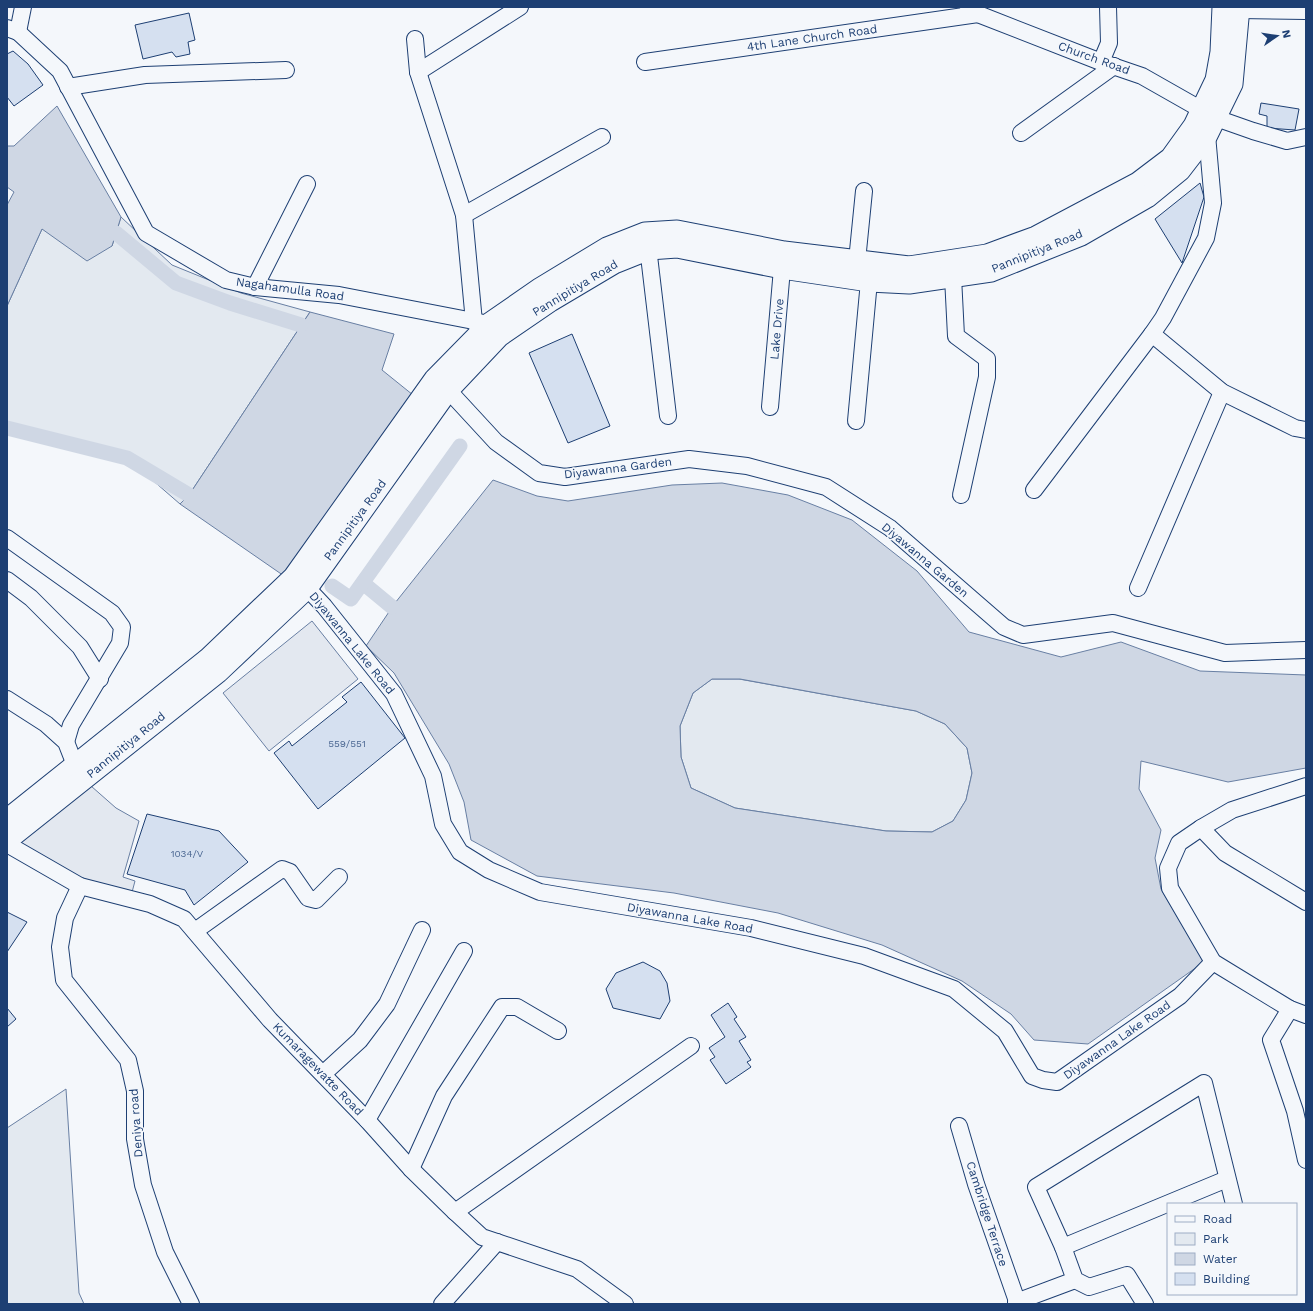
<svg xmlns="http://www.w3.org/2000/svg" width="1313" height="1311" font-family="'Work Sans',sans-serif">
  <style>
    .green { fill: #e3e9f0; stroke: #687fa3 }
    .parking { fill: #e3e8f0; stroke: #687fa3 }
    .water { fill: #cfd7e4; stroke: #687fa3; fill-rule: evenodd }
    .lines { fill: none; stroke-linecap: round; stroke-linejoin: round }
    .canal { stroke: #cfd7e4; stroke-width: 15 }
    .building { fill: #d5e0f0; stroke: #1d3f73 }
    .minor-casing { stroke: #1d3f73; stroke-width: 18 }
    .major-casing { stroke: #1d3f73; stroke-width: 23 }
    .minor { stroke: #f4f7fb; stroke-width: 16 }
    .major { stroke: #f4f7fb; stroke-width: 21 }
    .labels { text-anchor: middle; stroke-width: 3; stroke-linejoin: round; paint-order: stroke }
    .number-label { font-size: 10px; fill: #4b6792 }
    .street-label { font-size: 12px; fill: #1d3f73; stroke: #f4f7fb }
  </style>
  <rect width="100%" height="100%" fill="#f4f7fb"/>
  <g class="green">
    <path d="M121 217 172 265 241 293 310 312 189 495 180 504 127 458 7 428V306L42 229 112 246Z"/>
    <path d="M712 679H739L916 711 945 724 967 748 972 773 966 800 953 821 932 832 886 831 735 808 691 788 681 757 680 726 693 693Z"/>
    <path d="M66 1089 79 1293 84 1304H7V1128Z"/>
  </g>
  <g class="parking">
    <path d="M312 621 358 679 269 751 223 693Z"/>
    <path d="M91 786 116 808 139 821 123 877 135 881 131 896 89 884 14 843Z"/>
  </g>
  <g class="water">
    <path d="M57 106 121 217 112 246 87 261 42 229 7 306V205L14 192 7 187V146H14Z"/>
    <path d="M310 312 394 334 382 370 418 399 287 578 180 504 189 495Z"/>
    <path d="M493 480 537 496 568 501 672 485 722 483 788 495 852 520 917 571 969 632 1061 657 1121 642 1200 671 1306 675V768L1228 782 1141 761 1139 789 1161 830 1155 858 1161 889 1204 962 1088 1044 1034 1040 1011 1014 962 981 882 945 778 913 674 893 537 876 471 840 464 802 449 764 394 673 366 646 395 603ZM712 679H740L916 711 945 724 967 748 972 773 966 800 953 821 932 832 886 831 735 808 691 788 681 757 680 726 693 693Z"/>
  </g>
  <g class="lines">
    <g class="canal">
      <path d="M116 233 176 283 230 303 301 325"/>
      <path d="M7 428 127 458 189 495"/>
      <path d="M363 583 392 607"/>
      <path d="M332 586 351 599 460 446"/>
    </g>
  </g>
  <g class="building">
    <path d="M189 13 195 40 188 42 190 54 176 57 172 52 143 59 135 25Z"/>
    <path d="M13 51 28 64 43 85 14 106 7 97V54Z"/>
    <path d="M1261 103 1299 109 1295 130 1267 128V116L1259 114Z"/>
    <path d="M1200 183 1204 197 1182 263 1155 219Z"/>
    <path d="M572 334 610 426 568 443 529 353Z"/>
    <path d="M361 682 405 738 318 809 274 753 289 741 292 746 347 702 342 697Z"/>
    <path d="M147 814 219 831 248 862 194 905 185 890 127 874Z"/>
    <path d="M7 912 27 922 7 952Z"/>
    <path d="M643 962 660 971 667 983 670 1001 660 1019 613 1008 606 989 616 973Z"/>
    <path d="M728 1003 737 1017 734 1019 746 1037 739 1041 751 1060 747 1062 751 1067 726 1084 710 1060 715 1057 709 1048 725 1037 711 1015Z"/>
    <path d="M7 1008 16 1019 7 1027Z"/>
  </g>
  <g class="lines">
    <g class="minor-casing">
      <g id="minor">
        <path d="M968 7 978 14 1101 62 1142 76 1216 118 1253 131 1287 141 1306 137"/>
        <path d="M1239 10 1306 11"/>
        <path d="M7 28 18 32 60 71 146 233 226 280 255 287 339 295 489 324 494 331"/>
        <path d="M18 32 23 7"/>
        <path d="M415 39 418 72 464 215 474 322"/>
        <path d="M645 62 978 14"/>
        <path d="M1101 62 1109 43 1108 7"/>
        <path d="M418 72 520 7"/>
        <path d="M68 87 145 75 286 70"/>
        <path d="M1202 131 1207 135 1213 203 1206 238 1163 318 1152 334 1222 392 1295 428 1306 430"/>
        <path d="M1021 133 1114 66"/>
        <path d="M464 215 602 137"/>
        <path d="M647 239 668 416"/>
        <path d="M857 261 864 191"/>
        <path d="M953 277 956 336 987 359V377L961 495"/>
        <path d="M255 287 307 184"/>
        <path d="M439 383 448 390 496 442 539 473 565 477 689 459 747 466 826 487 890 528 1004 627 1023 635 1113 623 1225 653 1306 650"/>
        <path d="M770 407 783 257"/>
        <path d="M856 421 869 281"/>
        <path d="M1034 490 1152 334"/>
        <path d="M7 538 112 613 122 627 120 643 71 725 66 742"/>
        <path d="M7 580 31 598 80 647 100 679"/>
        <path d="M298 581 307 588 324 606 394 694 433 776 443 824 460 852 489 870 540 892 751 928 864 956 954 989 1005 1031 1032 1076 1043 1080 1057 1082 1180 996 1213 962"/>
        <path d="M1138 588 1222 392"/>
        <path d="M7 699 46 724 66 742 75 765"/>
        <path d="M1306 786 1232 810 1201 828 1179 843 1168 868 1170 888 1213 962 1290 1009 1306 1015"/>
        <path d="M1201 828 1225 853 1306 902"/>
        <path d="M7 844 80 886 150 904 184 919 270 1020 367 1120 411 1169 455 1212 482 1237 577 1269 625 1304"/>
        <path d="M80 886 65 918 60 947 64 980 128 1060 135 1091V1139L143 1185 165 1252 191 1304"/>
        <path d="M195 931 282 869 290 872 308 898 316 900 339 877"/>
        <path d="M1290 1009 1271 1040 1295 1111 1306 1160"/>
        <path d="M323 1074 360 1040 387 1004 422 930"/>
        <path d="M367 1120 464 951"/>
        <path d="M959 1126 976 1184 1018 1304"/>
        <path d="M411 1169 444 1096 502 1007H517L558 1031"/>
        <path d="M455 1212 691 1046"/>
        <path d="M1063 1247 1227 1179"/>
        <path d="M1016 1302 1075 1280"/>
        <path d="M442 1304 497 1242"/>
        <path d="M1145 1304 1127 1275 1089 1287 1075 1280 1063 1247 1036 1187 1204 1083 1234 1204"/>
      </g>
    </g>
    <g class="major-casing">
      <g id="major">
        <path d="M7 820 208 659 294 577 435 379 489 324 541 288 607 248 645 233 677 231 784 252 909 267 987 255 1036 237 1138 183 1171 158 1194 126 1216 80 1221 52 1223 7"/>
        <path d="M7 840 218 672 307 588 448 390 499 336 550 301 614 263 649 249 677 247 782 268 869 281 909 283 991 271 1081 235 1147 197 1180 170 1207 135 1232 84 1239 7"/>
      </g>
    </g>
    <use href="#minor" class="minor"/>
    <use href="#major" class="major"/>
  </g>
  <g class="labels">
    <g class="number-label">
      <text x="347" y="747">559/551</text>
      <text x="187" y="857">1034/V</text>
    </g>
    <g class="street-label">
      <text transform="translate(812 38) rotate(-8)" y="4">4th Lane Church Road</text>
      <text transform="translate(1094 58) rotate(20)" y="4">Church Road</text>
      <text transform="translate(1037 251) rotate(-22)" y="4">Pannipitiya Road</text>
      <text transform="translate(575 288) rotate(-31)" y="4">Pannipitiya Road</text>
      <text transform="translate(290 289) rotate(8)" y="4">Nagahamulla Road</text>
      <text transform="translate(777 329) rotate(-85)" y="4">Lake Drive</text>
      <text transform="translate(618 468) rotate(-7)" y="4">Diyawanna Garden</text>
      <text transform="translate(355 520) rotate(-54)" y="4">Pannipitiya Road</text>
      <text transform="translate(925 560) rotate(40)" y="4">Diyawanna Garden</text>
      <text transform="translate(352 643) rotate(51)" y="4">Diyawanna Lake Road</text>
      <text transform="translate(126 745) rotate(-39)" y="4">Pannipitiya Road</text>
      <text transform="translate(690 918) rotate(10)" y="4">Diyawanna Lake Road</text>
      <text transform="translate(1117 1040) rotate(-35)" y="4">Diyawanna Lake Road</text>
      <text transform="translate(318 1069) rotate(46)" y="4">Kumaragewatte Road</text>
      <text transform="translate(136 1123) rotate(-94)" y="4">Deniya road</text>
      <text transform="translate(987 1214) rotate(72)" y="4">Cambridge Terrace</text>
    </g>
  </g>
  <rect width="1313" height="1311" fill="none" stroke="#1d3f73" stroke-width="16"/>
  <rect x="1167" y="1203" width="130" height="92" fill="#f4f7fb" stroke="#9eadc5"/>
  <rect x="1175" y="1216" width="20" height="6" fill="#f4f7fb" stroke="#9eadc5"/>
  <text x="1203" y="1223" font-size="12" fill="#1d3f73">Road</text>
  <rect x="1175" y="1233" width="20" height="12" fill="#e3e9f0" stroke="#9eadc5"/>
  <text x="1203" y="1243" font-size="12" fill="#1d3f73">Park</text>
  <rect x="1175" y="1253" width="20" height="12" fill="#cfd7e4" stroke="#9eadc5"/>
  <text x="1203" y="1263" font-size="12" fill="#1d3f73">Water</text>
  <rect x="1175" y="1273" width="20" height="12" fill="#d5e0f0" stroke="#9eadc5"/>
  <text x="1203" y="1283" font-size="12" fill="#1d3f73">Building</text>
  <g transform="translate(1277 36) rotate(77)" stroke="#f4f7fb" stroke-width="3" paint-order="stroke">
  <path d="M0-3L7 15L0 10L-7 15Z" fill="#1d3f73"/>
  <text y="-6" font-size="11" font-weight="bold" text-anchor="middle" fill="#1d3f73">N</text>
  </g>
</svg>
